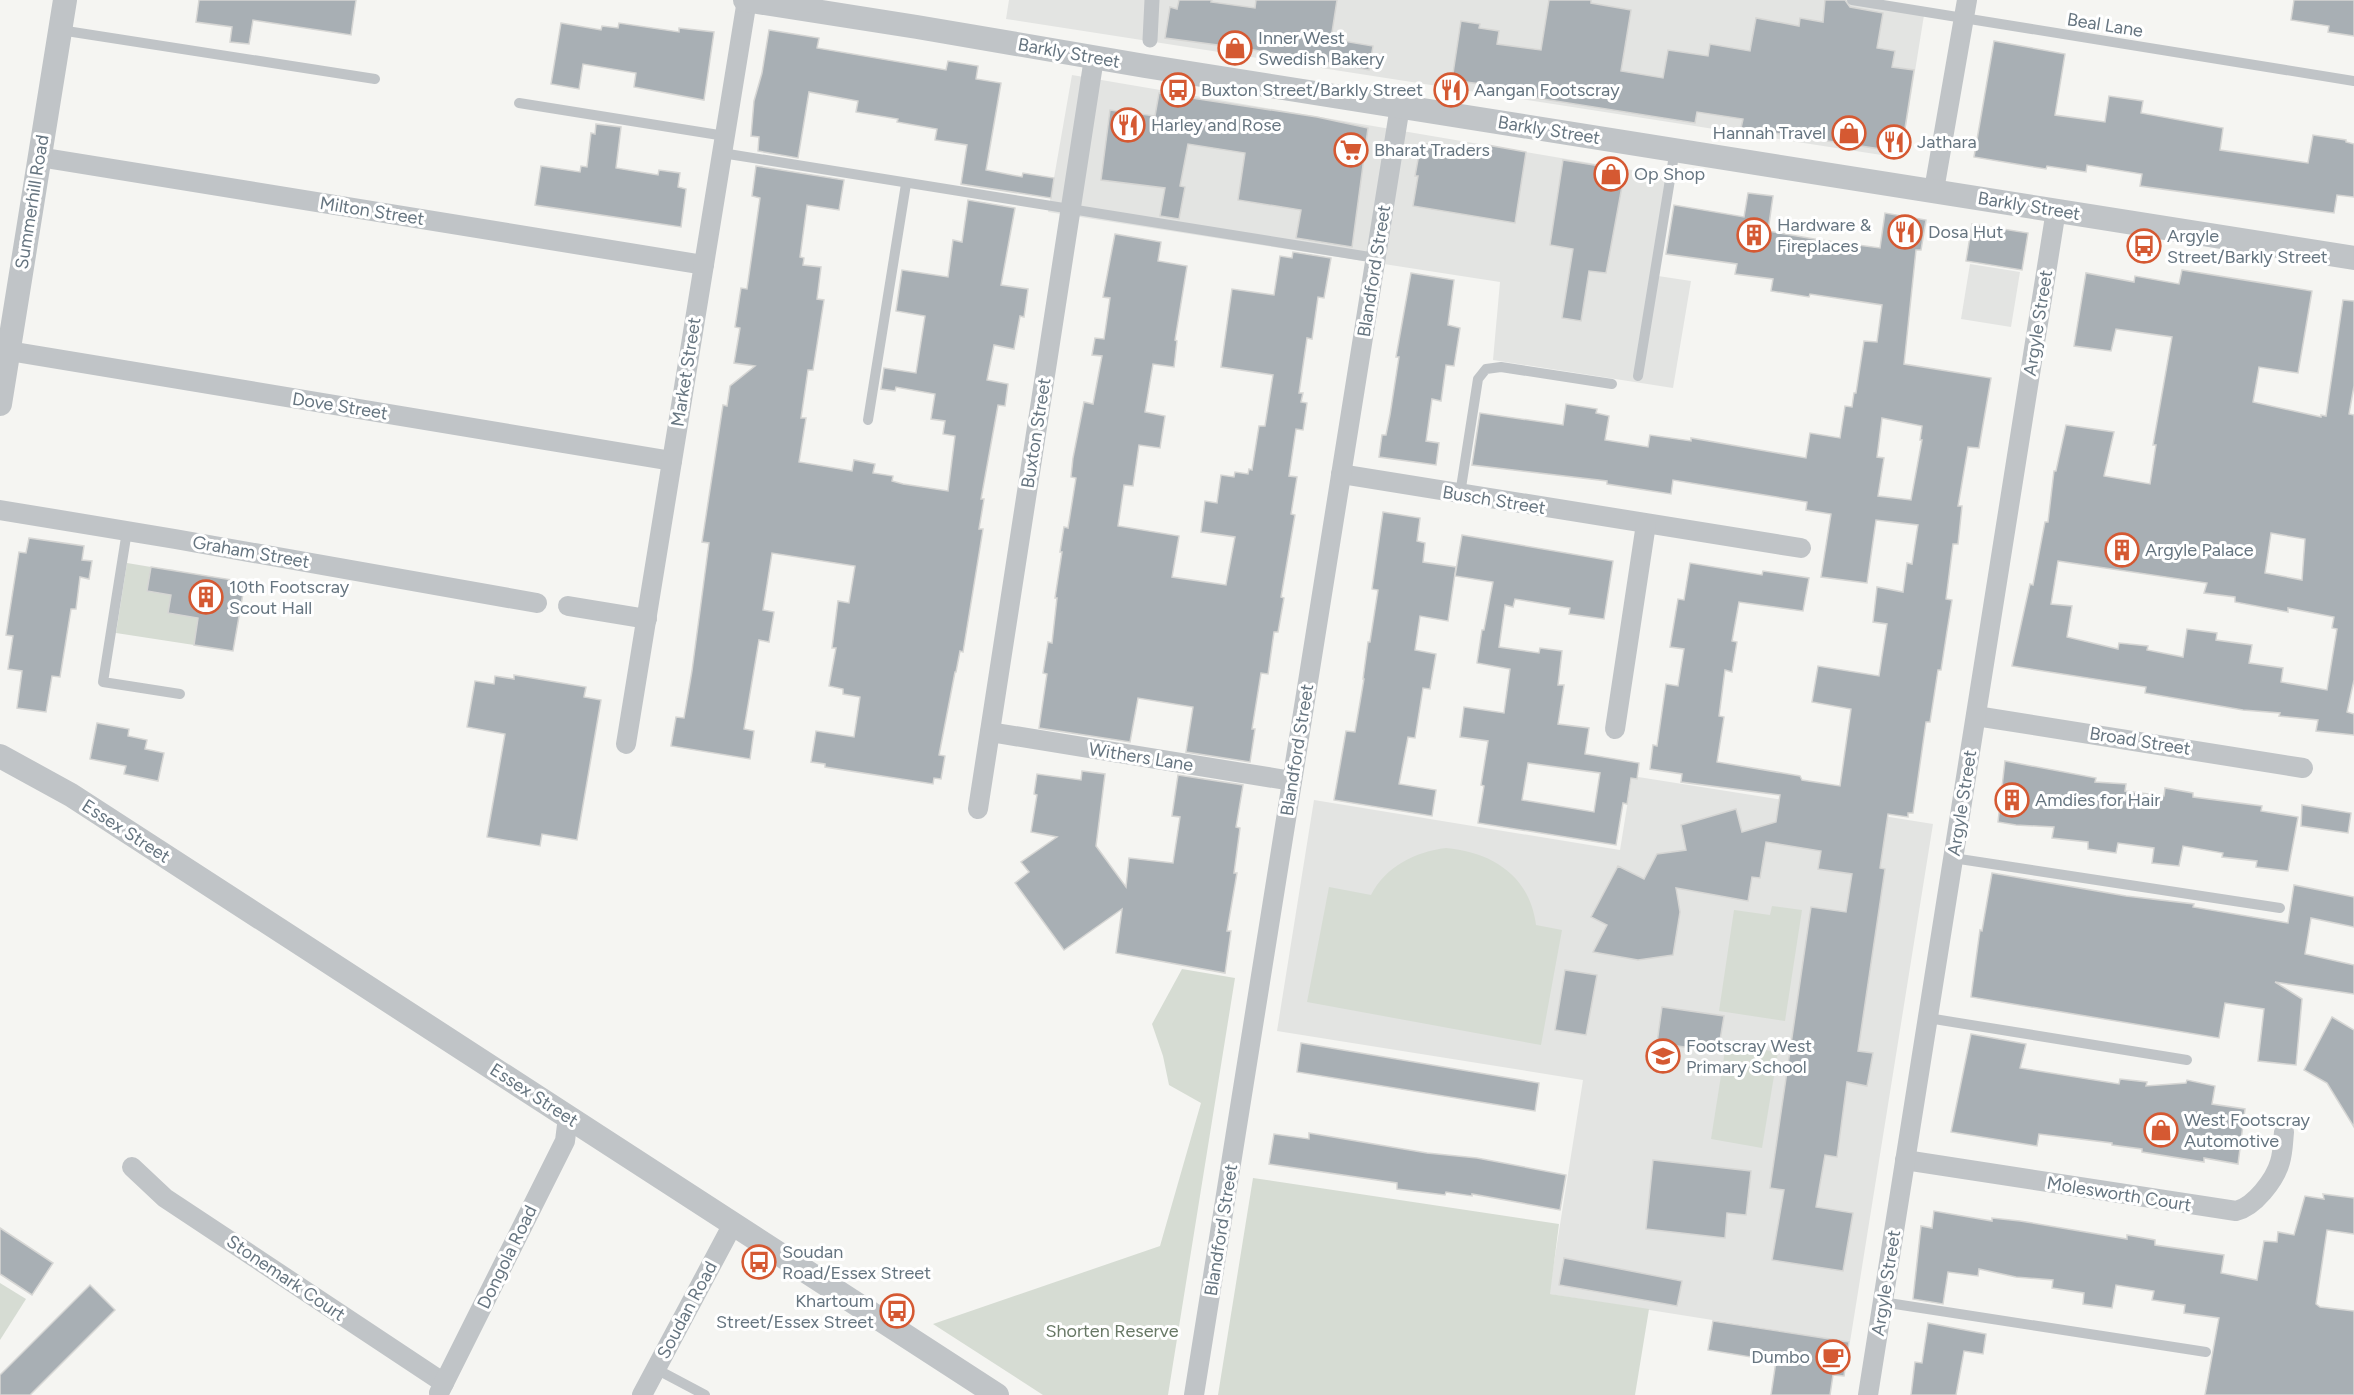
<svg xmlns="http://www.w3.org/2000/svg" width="2354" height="1395" font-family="Figtree,sans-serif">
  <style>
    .built { fill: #e3e4e2 }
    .green { fill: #d6dcd3 }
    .building { fill: #a8afb4; stroke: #d6d6d4; stroke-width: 1.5; fill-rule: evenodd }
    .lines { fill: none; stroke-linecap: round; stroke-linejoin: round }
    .service { stroke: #c0c4c7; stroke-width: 10 }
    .pedestrian { stroke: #c0c4c7; stroke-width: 15 }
    .minor { stroke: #c0c4c7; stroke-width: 20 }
    .tertiary { stroke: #c0c4c7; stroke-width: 24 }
    .labels { text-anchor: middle; stroke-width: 6; stroke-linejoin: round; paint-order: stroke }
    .street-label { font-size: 18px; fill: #667580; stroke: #fff }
    .poi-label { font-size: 18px; fill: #667580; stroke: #fff; text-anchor: start }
    .park-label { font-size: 18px; fill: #687865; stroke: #fff }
  </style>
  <rect width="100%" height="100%" fill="#f5f5f2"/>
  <g class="built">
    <path d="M1009 0H1870L1925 9 1901 158 1006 19Z"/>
    <path d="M1072 75 1673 177 1658 276 1691 281 1673 388 1493 360 1500 282 1048 212Z"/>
    <path d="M1970 264 2020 272 2011 327 1961 319Z"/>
    <path d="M1632 776 1933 824 1850 1342 1549 1294 1583 1080 1277 1031 1314 800 1620 850Z"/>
  </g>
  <g class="green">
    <path d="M127 563 151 567 148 591 161 593 165 569 175 570 168 613 198 618 194 645 116 633Z"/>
    <path d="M1446 848C1492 852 1530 876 1536 925L1562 930 1541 1045 1307 1002 1329 887 1371 895C1386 866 1415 852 1446 848Z"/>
    <path d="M1772 906 1802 910 1785 1021 1719 1011 1734 910 1770 915Z"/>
    <path d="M1182 969 1235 978 1168 1395H1043L933 1324 1160 1246 1201 1103 1169 1085 1163 1056 1152 1024Z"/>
    <path d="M1726 1044 1778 1052 1762 1148 1711 1139Z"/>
    <path d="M1253 1178 1559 1224 1550 1294 1649 1309 1635 1395H1218Z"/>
    <path d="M0 1283 26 1299 0 1340Z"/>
  </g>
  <g class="building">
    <path d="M199 0H356L351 35 253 20 249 44 230 42 232 27 196 22Z"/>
    <path d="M1179 0H1212L1211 2 1255 8 1256 0H1337L1331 39 1373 46 1369 70 1248 49 1165 38 1170 7 1177 9Z"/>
    <path d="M1549 0H1591V3L1631 10 1621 71 1663 78 1668 50 1708 56 1710 44 1750 51 1756 18 1799 26 1800 18 1823 22 1825 0H1845L1850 7 1883 13 1877 48 1895 51 1892 67 1914 70 1901 154 1880 151V149L1741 128 1743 119 1697 112 1695 123 1493 91 1494 86 1452 80 1461 21 1480 24 1479 28 1499 31 1497 44 1541 50Z"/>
    <path d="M2294 0H2354V36L2328 32 2329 26 2291 20Z"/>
    <path d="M561 23 601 30 602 26 618 28 619 23 679 32V28L714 32 704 100 634 87 636 73 583 64 579 89 551 84Z"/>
    <path d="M769 30 819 38 817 48 946 70 948 61 978 66 976 79 1001 83 986 170 1022 177 1023 173 1054 178 1051 198 961 184 967 145 935 140 937 129 897 122 898 119 856 112 858 101 809 92 798 158 758 151 759 137 751 136 754 101 762 73Z"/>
    <path d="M1994 41 2065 54 2055 115 2105 122 2109 96 2143 101 2141 113 2223 128 2220 150 2308 163 2313 135 2346 140V142L2354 144V197L2337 195 2334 213 2140 186 2142 174 2087 165 2086 172 2047 166 2046 169 1974 157Z"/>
    <path d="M1159 93 1317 117 1368 128 1352 247 1296 238 1301 210 1238 200 1245 153 1188 144 1180 186 1185 187 1179 219 1160 216 1165 188 1101 180 1110 110 1155 116Z"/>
    <path d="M596 124 621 127 616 168 658 175 659 170 680 173 678 187 686 189 681 227 535 205 541 166 580 172 581 166 587 167 591 133 595 134Z"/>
    <path d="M1421 143 1486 153 1487 145 1526 152 1515 223 1413 206 1418 176H1415Z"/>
    <path d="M1563 160 1625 170 1606 273 1589 271 1581 321 1562 318 1573 249 1550 245Z"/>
    <path d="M756 166 844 180 839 210 807 205 800 257 804 258 803 265 821 267 817 299 824 300 813 370H808L801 418H806L799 462 852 471 854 460 875 464 873 473 893 476 892 481 903 484 948 491 955 436 943 434 945 421 931 419 935 394 896 387 895 391 881 389 884 368 916 373 925 316 896 311 902 270 948 277 953 240 962 242 968 200 1015 208 1001 285 1028 289 1024 317 1020 316 1014 349 994 345 987 380 1008 384 1005 406 998 405 981 499H984L979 529H983L963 652 960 651 956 672H955L939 755 945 756 941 779 934 778 933 784 825 767V764L811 762 816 731 854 737 860 697 843 694V689L829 686 836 648H832L838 601 849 603 855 566 772 553 763 610 774 612 769 642 759 640 744 729 754 731 750 759 671 746 676 717 684 718 692 671 709 543 702 542 723 405 727 406 730 386 755 366 734 363 740 328 735 327 741 288 747 289 760 198 752 196Z"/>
    <path d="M1748 193 1773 196 1768 231 1820 240 1880 248 1885 213 1926 220 1921 250H1916L1904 364 1991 378 1979 448 1968 447 1958 506H1962L1958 544H1953L1946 599 1952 600 1947 631 1941 670H1938L1930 722H1926L1913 813H1908V817L1888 814 1880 868 1885 869 1858 1051 1873 1053 1867 1086 1847 1082 1837 1157 1825 1155 1816 1207 1853 1213 1843 1271 1772 1260 1784 1190 1770 1188 1811 907 1846 912 1852 874 1818 869 1821 851 1766 842 1760 878 1752 877 1748 901 1676 888 1680 912 1673 955 1638 960 1593 952 1607 925 1591 917 1618 866 1644 879 1657 854 1686 850 1681 825 1736 809 1742 832 1776 822 1780 795 1681 782 1682 774 1650 769 1653 745 1657 746 1666 684 1678 686 1684 649 1670 647 1678 599 1684 600 1690 563 1762 575 1763 571 1809 578 1803 611 1739 602 1732 641 1737 642 1732 672 1725 670 1719 716 1724 717 1717 762 1800 776 1802 780 1840 786 1851 709 1812 702 1818 666 1879 676 1887 624 1873 622 1877 587 1903 592 1907 563 1912 564 1918 525 1876 520 1867 583 1821 577 1831 514 1806 510 1807 502 1673 480 1671 494 1607 484V481L1472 465 1480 413 1563 425 1566 404 1597 409 1596 413 1609 416 1605 440 1648 447 1650 435 1691 441V438L1806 458 1810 433 1840 438 1845 406 1852 407 1854 393H1856L1864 341 1877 342 1882 305 1810 294 1809 297 1771 291 1773 279 1735 274 1737 264 1666 254 1674 205 1744 217ZM1882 418 1922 426 1920 440H1922L1911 500 1878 496 1884 458 1877 457Z"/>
    <path d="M1972 224 2028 233 2022 270 1966 261Z"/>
    <path d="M1115 234 1161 242 1158 261 1187 266 1175 340 1177 341 1174 367 1153 364 1145 412 1165 416 1160 448 1139 445 1133 486 1124 485 1118 526 1179 536 1172 577 1226 585 1235 537 1201 532 1205 501 1217 503 1221 475 1234 477 1235 472 1248 474 1249 469 1252 470 1259 426H1265L1273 375 1221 367 1232 289 1274 295 1280 256 1292 258 1293 252 1331 258 1324 298 1318 297 1312 339 1307 338 1299 393H1303L1301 402 1307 403 1303 430 1296 429 1289 476 1297 477 1291 514 1295 515 1281 597 1284 598 1278 632H1274L1268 674 1261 673 1252 729H1255L1250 762 1186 752 1193 707 1138 698 1130 742 1039 728 1047 674 1043 673 1048 642 1052 643 1057 598H1055L1062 552H1060L1064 527 1068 528 1076 478 1071 477 1073 458 1084 402 1093 404 1102 356 1092 355 1095 338 1104 339 1110 298 1103 297Z"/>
    <path d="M2182 270 2312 291 2298 373 2259 367 2253 402 2321 417V415L2326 416 2343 300 2354 301V386L2349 414 2354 415V680L2347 712 2354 714V735L2316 731 2318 720 2279 716 2280 713 2243 710 2145 693 2146 687 2012 666 2030 584 2033 585 2045 522H2048L2054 471H2056L2066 425 2114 432 2104 476 2150 484 2156 445H2153L2172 337 2116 329 2111 351 2074 346 2086 273 2134 282 2135 276 2179 284ZM2271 533 2305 539 2302 580 2265 573ZM2058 561 2207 583 2204 593 2235 597V602L2288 612V608L2334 617 2332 628 2337 629 2327 690 2281 682 2283 668 2249 663 2252 645 2216 640 2217 633 2187 629 2183 657 2147 650 2148 646 2119 643 2118 649 2067 637 2072 606 2051 604Z"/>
    <path d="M1411 273 1454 280 1448 325 1460 328 1454 366 1446 365 1441 401 1432 399 1426 441 1439 443 1436 465 1379 457 1382 435H1386L1390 415 1399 357H1396Z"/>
    <path d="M1383 512 1420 518 1417 541 1425 543 1423 562 1456 567 1448 621 1420 616 1415 650 1436 654 1430 689 1423 688 1415 738 1408 737 1399 784 1436 790 1432 816 1334 800 1346 731 1355 732 1364 679H1363L1368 642H1370L1378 590 1372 589Z"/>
    <path d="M1462 535 1613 561 1604 619 1569 614 1570 608 1515 599 1513 607 1505 605 1499 647 1539 653 1540 648 1562 651 1558 685H1564L1558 724 1589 728 1585 754 1639 763 1637 779 1631 778 1627 804 1623 803 1616 845 1478 823 1484 786 1481 785 1488 741 1460 737 1464 707 1504 713 1510 669 1477 663 1482 630H1484L1493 582 1455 576ZM1528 763 1600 773 1594 812 1522 800Z"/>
    <path d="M29 538 84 546 82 560 92 561 89 579 80 577 76 609H71L60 677 52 676 46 712 17 708 22 671 8 669 13 636 6 635 19 552 26 553Z"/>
    <path d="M151 567 245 582 233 651 194 645 198 618 168 613 171 595 147 591Z"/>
    <path d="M514 675 586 687 584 697 601 700 577 840 542 834 540 846 487 837 505 734 467 727 475 681 494 684 495 676 514 679Z"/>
    <path d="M97 723 129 729 128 736 147 740 145 749 164 753 158 781 124 774 126 766 90 759Z"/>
    <path d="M2005 761 2096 778 2095 782 2126 784 2125 791 2164 796 2165 788 2193 793V797L2262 806 2261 811 2298 817 2288 871 2256 867 2257 861 2222 857 2223 853 2183 846 2179 866 2152 863 2154 848 2118 843 2116 853 2088 849V842L2052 838 2054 827 2016 825 1998 822Z"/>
    <path d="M1082 771 1105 774 1096 846 1126 887 1129 858 1173 863 1180 817 1172 816 1178 775 1243 785 1236 827 1240 828 1234 873H1237L1227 931H1231L1225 973 1116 953 1122 909 1064 950 1015 883 1029 872 1021 862 1057 837 1031 832 1037 795 1034 794 1037 774 1081 780Z"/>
    <path d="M2302 805 2351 813 2348 833 2301 826Z"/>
    <path d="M1992 873 2126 896 2194 904 2193 907 2288 923 2294 885 2354 897V927L2311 918 2305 954 2354 965V994L2275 982 2302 999 2296 1065 2258 1061 2264 1009 2225 1003 2219 1038 1971 997 1980 930 1982 931Z"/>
    <path d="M1565 970 1597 975 1586 1035 1555 1030Z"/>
    <path d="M1662 1007 1724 1016 1718 1052 1657 1043Z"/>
    <path d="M2332 1017 2354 1030V1127L2327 1083 2304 1070Z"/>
    <path d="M1971 1034 2026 1044 2020 1068 2119 1084 2120 1079 2147 1082 2146 1086 2186 1083 2187 1080 2215 1086 2212 1104 2245 1109 2238 1164 2204 1158V1162L2142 1152V1149L2112 1145V1143L2039 1134 2037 1146 1951 1132Z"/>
    <path d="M1301 1043 1539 1083 1535 1111 1297 1072Z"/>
    <path d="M1309 1133 1427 1153 1477 1158 1566 1175 1560 1210 1472 1194V1196L1446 1192 1445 1195 1397 1189V1183L1269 1164 1274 1134 1309 1139Z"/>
    <path d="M1653 1160 1751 1171 1746 1215 1727 1213 1725 1238 1646 1229Z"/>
    <path d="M2323 1194 2354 1198V1234L2327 1230 2316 1304 2320 1307 2354 1311V1395H2205L2219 1318 2184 1313 2185 1305 2152 1300 2154 1291 2116 1285 2112 1308 2083 1304 2084 1293 2052 1288 2053 1280 2016 1277 1979 1269 1978 1276 1948 1272 1943 1304 1913 1299 1921 1226 1932 1228 1934 1211 1992 1221V1218L2020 1221 2127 1239V1235L2155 1240V1245L2224 1255 2221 1273 2257 1280 2264 1241 2277 1242 2278 1232 2294 1235 2305 1196 2324 1199Z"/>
    <path d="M0 1228 53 1263 32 1295 0 1274Z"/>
    <path d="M1564 1258 1682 1281 1677 1306 1559 1285Z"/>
    <path d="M90 1285 115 1310 30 1395H0V1375Z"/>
    <path d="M1713 1321 1849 1342 1844 1376 1833 1375 1830 1395H1771L1776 1361 1708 1350Z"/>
    <path d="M1928 1323 1986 1334 1983 1354 1964 1351 1956 1395H1911L1915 1362 1922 1363Z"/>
  </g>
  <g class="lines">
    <g class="service">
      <path d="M1852 0 2354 81"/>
      <path d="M60 30 375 79"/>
      <path d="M519 103 725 136"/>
      <path d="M722 153 1376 258"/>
      <path d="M1638 376 1675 149"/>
      <path d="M868 420 906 184"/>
      <path d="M1460 494 1478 379 1486 369 1501 367 1612 384"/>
      <path d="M127 531 103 682 180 694"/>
      <path d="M1953 858 2280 908"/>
      <path d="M1928 1018 2187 1060"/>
      <path d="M1882 1302 2206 1352"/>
      <path d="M656 1369 705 1395"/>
    </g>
    <path class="pedestrian" d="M1150 40 1152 0"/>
    <g class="minor">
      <path d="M39 157 704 265"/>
      <path d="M1934 190 1967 0"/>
      <path d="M9 351 672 461"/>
      <path d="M1341 474 1801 548"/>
      <path d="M0 510 175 539 537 603"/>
      <path d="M568 606 647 619"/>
      <path d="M1976 716 2303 768"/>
      <path d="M1615 729 1646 524"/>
      <path d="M990 732 1292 781"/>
      <path d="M626 744 747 0"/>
      <path d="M978 809 1094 58"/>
      <path d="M1905 1160 2236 1211C2254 1207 2275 1180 2280 1162 2283 1152 2283 1142 2284 1132"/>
      <path d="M132 1167 165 1198 444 1383"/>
      <path d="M439 1393 565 1141 568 1117"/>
      <path d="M642 1395 733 1224"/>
      <path d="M1194 1395 1400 106"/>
      <path d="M1868 1395 2056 210"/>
    </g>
    <g class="tertiary">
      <path d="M745 0 917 27 1145 66 2354 258"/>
      <path d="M0 404 65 0"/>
      <path d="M0 756 71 795 997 1395"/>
    </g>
  </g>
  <defs>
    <g id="shop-ring" transform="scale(1.725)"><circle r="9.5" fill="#fff" stroke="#d55932" stroke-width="1.5"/><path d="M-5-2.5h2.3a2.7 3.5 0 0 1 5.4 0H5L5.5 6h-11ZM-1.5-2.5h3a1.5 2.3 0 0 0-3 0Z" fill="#d55932"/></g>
    <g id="bus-ring" transform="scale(1.725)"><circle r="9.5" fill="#fff" stroke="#d55932" stroke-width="1.5"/><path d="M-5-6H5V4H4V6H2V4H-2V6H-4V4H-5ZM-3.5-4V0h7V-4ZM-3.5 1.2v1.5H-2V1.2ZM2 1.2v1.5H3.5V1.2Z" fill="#d55932"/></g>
    <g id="restaurant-ring" transform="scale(1.725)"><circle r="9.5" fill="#fff" stroke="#d55932" stroke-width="1.5"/><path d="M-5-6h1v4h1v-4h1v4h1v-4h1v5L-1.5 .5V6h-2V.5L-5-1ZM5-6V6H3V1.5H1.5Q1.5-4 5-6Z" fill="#d55932"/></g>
    <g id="supermarket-ring" transform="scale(1.725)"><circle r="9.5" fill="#fff" stroke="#d55932" stroke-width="1.5"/><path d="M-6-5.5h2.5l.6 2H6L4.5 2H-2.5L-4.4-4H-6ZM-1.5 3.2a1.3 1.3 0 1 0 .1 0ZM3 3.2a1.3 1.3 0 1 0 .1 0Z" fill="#d55932"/></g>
    <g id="building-ring" transform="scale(1.725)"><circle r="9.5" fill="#fff" stroke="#d55932" stroke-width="1.5"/><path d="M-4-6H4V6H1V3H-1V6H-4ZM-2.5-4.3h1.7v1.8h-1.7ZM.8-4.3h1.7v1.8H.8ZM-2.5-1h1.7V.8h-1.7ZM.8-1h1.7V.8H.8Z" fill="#d55932"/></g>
    <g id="school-ring" transform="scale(1.725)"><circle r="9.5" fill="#fff" stroke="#d55932" stroke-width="1.5"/><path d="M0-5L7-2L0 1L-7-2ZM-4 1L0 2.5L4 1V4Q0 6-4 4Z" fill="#d55932"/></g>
    <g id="cafe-ring" transform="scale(1.725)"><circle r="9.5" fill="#fff" stroke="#d55932" stroke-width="1.5"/><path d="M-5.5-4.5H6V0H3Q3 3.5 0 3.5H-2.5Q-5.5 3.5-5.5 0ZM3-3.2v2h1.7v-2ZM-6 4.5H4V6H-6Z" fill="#d55932"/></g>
  </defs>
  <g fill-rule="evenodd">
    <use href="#shop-ring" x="1235" y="48"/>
    <use href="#bus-ring" x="1178" y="90"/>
    <use href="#restaurant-ring" x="1451" y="90"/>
    <use href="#restaurant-ring" x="1128" y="125"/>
    <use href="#shop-ring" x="1849" y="133"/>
    <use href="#restaurant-ring" x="1894" y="142"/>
    <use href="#supermarket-ring" x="1351" y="150"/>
    <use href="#shop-ring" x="1611" y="174"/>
    <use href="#restaurant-ring" x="1905" y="232"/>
    <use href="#building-ring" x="1754" y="235"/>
    <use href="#bus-ring" x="2144" y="246"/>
    <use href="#building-ring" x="2122" y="550"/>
    <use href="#building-ring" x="206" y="597"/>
    <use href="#building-ring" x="2012" y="800"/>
    <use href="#school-ring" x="1663" y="1056"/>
    <use href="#shop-ring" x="2161" y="1130"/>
    <use href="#bus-ring" x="759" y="1262"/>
    <use href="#bus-ring" x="897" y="1311"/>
    <use href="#cafe-ring" x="1833" y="1357"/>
  </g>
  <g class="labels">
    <g class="street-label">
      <text transform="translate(2105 25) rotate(9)" y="6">Beal Lane</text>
      <text transform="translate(1069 53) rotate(10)" y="6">Barkly Street</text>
      <text transform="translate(1549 130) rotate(9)" y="6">Barkly Street</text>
      <text transform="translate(32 202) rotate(-81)" y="6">Summerhill Road</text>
      <text transform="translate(2029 206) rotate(9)" y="6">Barkly Street</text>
      <text transform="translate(372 211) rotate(9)" y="6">Milton Street</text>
      <text transform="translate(1374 271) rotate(-81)" y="6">Blandford Street</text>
      <text transform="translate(2038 323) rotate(-81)" y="6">Argyle Street</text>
      <text transform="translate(686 372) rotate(-81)" y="6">Market Street</text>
      <text transform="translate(340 406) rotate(9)" y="6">Dove Street</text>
      <text transform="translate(1036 433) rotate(-81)" y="6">Buxton Street</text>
      <text transform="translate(1494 500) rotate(9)" y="6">Busch Street</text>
      <text transform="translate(251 552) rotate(10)" y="6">Graham Street</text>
      <text transform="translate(2140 741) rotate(9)" y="6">Broad Street</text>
      <text transform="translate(1297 750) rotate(-81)" y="6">Blandford Street</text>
      <text transform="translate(1141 757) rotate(9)" y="6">Withers Lane</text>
      <text transform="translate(1962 803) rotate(-81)" y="6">Argyle Street</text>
      <text transform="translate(126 831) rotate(33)" y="6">Essex Street</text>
      <text transform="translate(534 1095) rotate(33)" y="6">Essex Street</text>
      <text transform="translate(2119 1194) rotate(9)" y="6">Molesworth Court</text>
      <text transform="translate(1221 1230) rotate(-81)" y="6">Blandford Street</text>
      <text transform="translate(507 1257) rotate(-64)" y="6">Dongola Road</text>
      <text transform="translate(286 1278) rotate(34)" y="6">Stonemark Court</text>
      <text transform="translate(1886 1283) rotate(-81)" y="6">Argyle Street</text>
      <text transform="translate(687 1310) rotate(-62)" y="6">Soudan Road</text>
    </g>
    <g class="poi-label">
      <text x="1258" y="44">Inner West<tspan x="1258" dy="21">Swedish Bakery</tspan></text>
      <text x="1201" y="96">Buxton Street/Barkly Street</text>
      <text x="1474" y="96">Aangan Footscray</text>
      <text x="1151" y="131">Harley and Rose</text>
      <text x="1826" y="139" text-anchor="end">Hannah Travel</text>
      <text x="1917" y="148">Jathara</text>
      <text x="1374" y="156">Bharat Traders</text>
      <text x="1634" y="180">Op Shop</text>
      <text x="1777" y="231">Hardware &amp;<tspan x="1777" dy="21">Fireplaces</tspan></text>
      <text x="1928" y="238">Dosa Hut</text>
      <text x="2167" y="242">Argyle<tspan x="2167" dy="21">Street/Barkly Street</tspan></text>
      <text x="2145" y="556">Argyle Palace</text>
      <text x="229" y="593">10th Footscray<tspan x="229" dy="21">Scout Hall</tspan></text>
      <text x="2035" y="806">Amdies for Hair</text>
      <text x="1686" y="1052">Footscray West<tspan x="1686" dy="21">Primary School</tspan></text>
      <text x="2184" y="1126">West Footscray<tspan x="2184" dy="21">Automotive</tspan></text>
      <text x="782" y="1258">Soudan<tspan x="782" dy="21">Road/Essex Street</tspan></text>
      <text x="874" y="1307" text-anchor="end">Khartoum<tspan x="874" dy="21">Street/Essex Street</tspan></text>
      <text x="1810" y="1363" text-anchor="end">Dumbo</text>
    </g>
    <g class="park-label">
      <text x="1112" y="1337">Shorten Reserve</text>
    </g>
  </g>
</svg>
